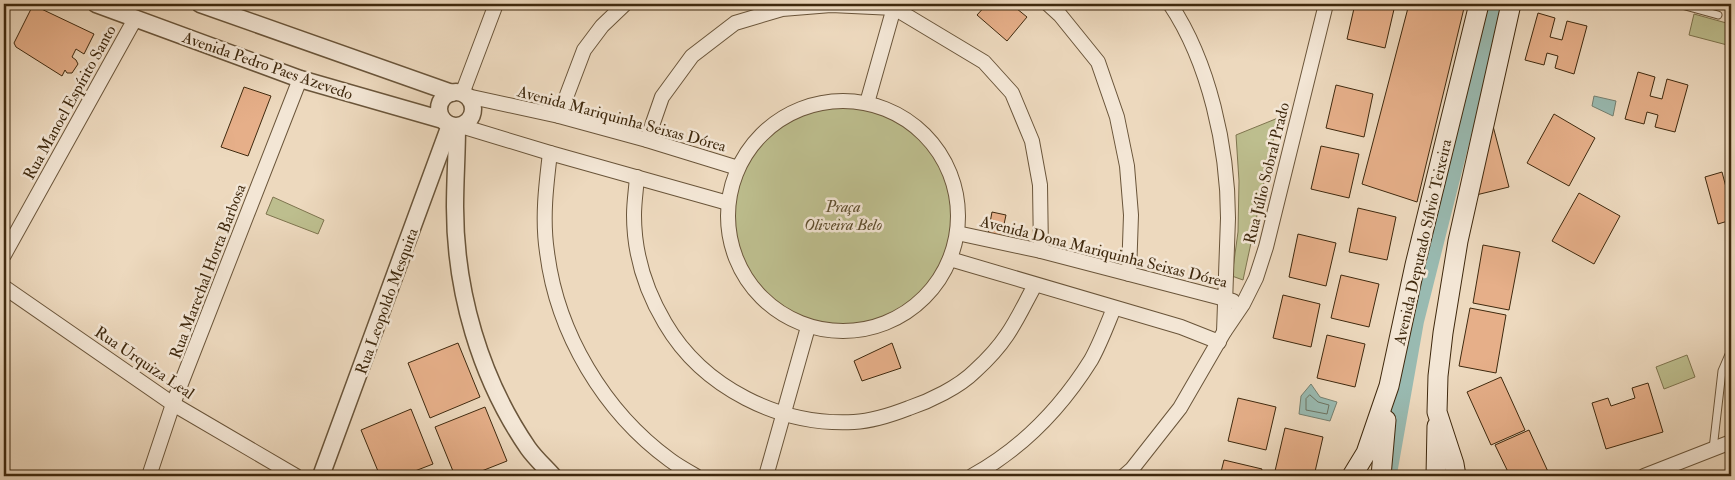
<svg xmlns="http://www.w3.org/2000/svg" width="1735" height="480" font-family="'IM FELL Double Pica',serif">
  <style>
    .green { fill: #bdbe8e; stroke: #7e744e }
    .water { fill: #99bab1; stroke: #758070 }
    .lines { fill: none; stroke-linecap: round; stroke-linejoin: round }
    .shore { stroke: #6c7260; stroke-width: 1 }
    .canal { stroke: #99bab1; stroke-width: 18 }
    .building { fill: #e6af89; stroke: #3f290e }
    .service-casing { stroke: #6a553a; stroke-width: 9 }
    .minor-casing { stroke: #6a553a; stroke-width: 16 }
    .tertiary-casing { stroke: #6a553a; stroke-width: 19 }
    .secondary-casing { stroke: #3f290e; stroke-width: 21 }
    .service { stroke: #f3e6d5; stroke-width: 7 }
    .minor { stroke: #f3e6d5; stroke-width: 14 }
    .tertiary { stroke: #f3e6d5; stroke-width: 16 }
    .secondary { stroke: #f3e6d5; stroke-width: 19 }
    .labels { text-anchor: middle; stroke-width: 5; stroke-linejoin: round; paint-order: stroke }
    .street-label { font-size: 16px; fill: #3f290e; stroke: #f3e6d5 }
    .park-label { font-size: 16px; font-style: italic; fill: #5e4e2e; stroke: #f3e6d5 }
  </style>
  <rect width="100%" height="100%" fill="#edd9be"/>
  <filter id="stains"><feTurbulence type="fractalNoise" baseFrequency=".004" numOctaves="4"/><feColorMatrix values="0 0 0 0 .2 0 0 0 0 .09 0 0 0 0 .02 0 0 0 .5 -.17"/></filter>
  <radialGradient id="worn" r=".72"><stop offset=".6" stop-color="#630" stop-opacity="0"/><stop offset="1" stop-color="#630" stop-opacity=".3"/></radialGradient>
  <g class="green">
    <path d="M1694 14 1730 24 1731 46 1689 35Z"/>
    <circle cx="843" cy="215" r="111"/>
    <path d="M1278 118 1243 280 1232 276 1238 232 1239 181 1236 135Z"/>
    <path d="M273 197 324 220 318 234 266 214Z"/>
    <path d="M1687 355 1695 377 1664 389 1656 367Z"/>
  </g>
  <g class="water">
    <path d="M1594 96 1616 101 1613 116 1592 106Z"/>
    <path d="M1311 384 1320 397 1337 402 1330 421 1299 414 1301 396Z"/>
  </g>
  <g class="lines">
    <path class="shore" d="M1310 395 1318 402 1329 405 1327 414 1306 410V399Z"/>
    <path class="canal" d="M1389 468 1415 321 1495 4"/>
  </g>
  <g class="building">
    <path d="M987 4H1011L1027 17 1007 41 977 15Z"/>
    <path d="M1355 4 1395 5 1385 48 1347 39Z"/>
    <path d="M1409 4H1465L1417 202 1362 184Z"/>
    <path d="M33 5 94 34 84 54 76 49 72 57 76 60 78 64 72 73H67L65 70 62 76 16 47 14 43Z"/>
    <path d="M1538 13 1555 18 1550 37 1562 40 1567 21 1587 26 1574 74 1555 68 1558 56 1547 53 1544 65 1525 60Z"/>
    <path d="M1638 72 1655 77 1650 96 1662 99 1667 79 1688 85 1675 132 1655 127 1658 115 1647 112 1644 124 1625 119Z"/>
    <path d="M1336 85 1373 94 1364 137 1326 128Z"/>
    <path d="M244 87 271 96 248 156 221 147Z"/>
    <path d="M1554 114 1595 138 1569 186 1527 163Z"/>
    <path d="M1493 126 1509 187 1476 195Z"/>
    <path d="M1321 146 1359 154 1349 198 1311 189Z"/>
    <path d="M1722 172 1727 191 1731 190V220L1718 224 1705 177Z"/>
    <path d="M1579 193 1620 216 1594 264 1552 241Z"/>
    <path d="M1358 208 1396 217 1387 260 1349 252Z"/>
    <path d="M992 212 1006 215 1000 243 987 239Z"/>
    <path d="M1298 234 1336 243 1326 286 1289 277Z"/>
    <path d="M1483 245 1520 252 1509 310 1473 303Z"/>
    <path d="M1341 275 1379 284 1369 327 1331 318Z"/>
    <path d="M1283 295 1320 304 1311 347 1273 338Z"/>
    <path d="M1470 308 1506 315 1496 373 1459 366Z"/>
    <path d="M1327 335 1365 344 1355 387 1317 378Z"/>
    <path d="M458 343 480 397 430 418 408 363Z"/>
    <path d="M892 343 901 368 862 381 854 361Z"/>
    <path d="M1501 377 1525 430 1491 445 1467 392Z"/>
    <path d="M1648 383 1663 432 1606 449 1592 403 1608 398 1611 406 1635 398 1632 388Z"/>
    <path d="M1238 398 1276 407 1266 450 1228 441Z"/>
    <path d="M485 407 507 461 469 476H455L435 427Z"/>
    <path d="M411 409 433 464 402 476H380L361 430Z"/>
    <path d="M1285 428 1323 437 1314 476H1295L1275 471Z"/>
    <path d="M1529 430 1550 476H1510L1495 445Z"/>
    <path d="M1224 460 1262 469 1260 476H1220Z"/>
  </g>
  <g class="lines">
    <g class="service-casing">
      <g id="service">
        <path d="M1678 4 1718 15"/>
        <path d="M1713 449 1722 371 1731 350"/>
      </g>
    </g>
    <g class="minor-casing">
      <g id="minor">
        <path d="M1048 4 1060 15 1098 62 1117 117 1127 166 1131 215 1129 274"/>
        <path d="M1170 4C1209 62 1228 148 1228 218 1227 256 1225 294 1224 332"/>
        <path d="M462 94 496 4"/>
        <path d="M467 96 559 116 647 140 738 168"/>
        <circle cx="843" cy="216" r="115"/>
        <path d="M867 103 895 4"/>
        <path d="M559 116 584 50 602 26 625 4"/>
        <path d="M461 126 550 153 728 203"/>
        <path d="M647 140 662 97 692 56 735 23 782 9 831 5 894 8 984 62 1012 93 1032 141 1040 185 1041 251"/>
        <path d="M550 153C546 186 542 219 547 252 557 333 604 412 670 460 678 466 687 471 696 476"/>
        <path d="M637 177C636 190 634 203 634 215 634 253 646 291 665 323 703 388 780 426 854 422 873 421 891 415 909 408 930 401 959 387 975 371 986 361 999 347 1007 335 1018 319 1026 301 1035 285"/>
        <path d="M957 233 1041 251 1233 301"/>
        <path d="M4 255 135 19"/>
        <path d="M950 259 1181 327 1219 342"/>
        <path d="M4 287 173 404 296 476"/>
        <path d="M149 476 173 404 300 79"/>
        <path d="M766 476 808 327"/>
        <path d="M972 476C1021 449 1061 408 1091 360 1100 344 1107 325 1114 308"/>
        <path d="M1124 476 1132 469 1180 408 1224 332 1243 304 1256 278 1266 247 1326 4"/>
        <path d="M1644 476 1731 442"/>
      </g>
    </g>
    <g class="tertiary-casing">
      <g id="tertiary">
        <path d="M96 4 300 79 443 120"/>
        <path d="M200 4 452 93"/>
        <circle cx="456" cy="109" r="17"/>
        <path d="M457 127C457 153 455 180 455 207 455 291 480 378 528 448 535 458 545 467 553 476"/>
        <path d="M321 476 450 125"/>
      </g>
    </g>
    <g class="secondary-casing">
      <g id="secondary">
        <path d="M1352 476 1366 453 1389 386 1415 265 1479 4"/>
        <path d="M1381 476 1386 420"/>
        <path d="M1436 476 1437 426"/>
        <path d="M1456 476 1454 464 1437 412 1438 376 1443 333 1458 241 1511 4"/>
      </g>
    </g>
    <use href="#service" class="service"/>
    <use href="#minor" class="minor"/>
    <use href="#tertiary" class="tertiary"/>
    <use href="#secondary" class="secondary"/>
  </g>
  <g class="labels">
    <g class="street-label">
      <text transform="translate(268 65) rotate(19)" y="6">Avenida Pedro Paes Azevedo</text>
      <text transform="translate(69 102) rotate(-61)" y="6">Rua Manoel Espírito Santo</text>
      <text transform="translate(622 118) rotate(15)" y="6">Avenida Mariquinha Seixas Dórea</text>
      <text transform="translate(1266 173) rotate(-76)" y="6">Rua Júlio Sobral Prado</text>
      <text transform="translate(1422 242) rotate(-77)" y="6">Avenida Deputado Sílvio Teixeira</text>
      <text transform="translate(1104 251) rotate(14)" y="6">Avenida Dona Mariquinha Seixas Dórea</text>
      <text transform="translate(207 271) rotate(-69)" y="6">Rua Marechal Horta Barbosa</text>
      <text transform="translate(386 301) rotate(-70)" y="6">Rua Leopoldo Mesquita</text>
      <text transform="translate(145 362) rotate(34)" y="6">Rua Urquiza Leal</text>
    </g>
    <g class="park-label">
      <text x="843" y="212">Praça<tspan x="843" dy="18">Oliveira Belo</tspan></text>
    </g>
  </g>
  <rect width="1735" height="480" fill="none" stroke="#edd9be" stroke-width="20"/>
  <rect x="5" y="5" width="1725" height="470" fill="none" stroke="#3f290e" stroke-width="2.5"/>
  <rect x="10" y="10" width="1715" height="460" fill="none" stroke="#3f290e"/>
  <rect width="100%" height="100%" filter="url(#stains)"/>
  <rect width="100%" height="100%" fill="url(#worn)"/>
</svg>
